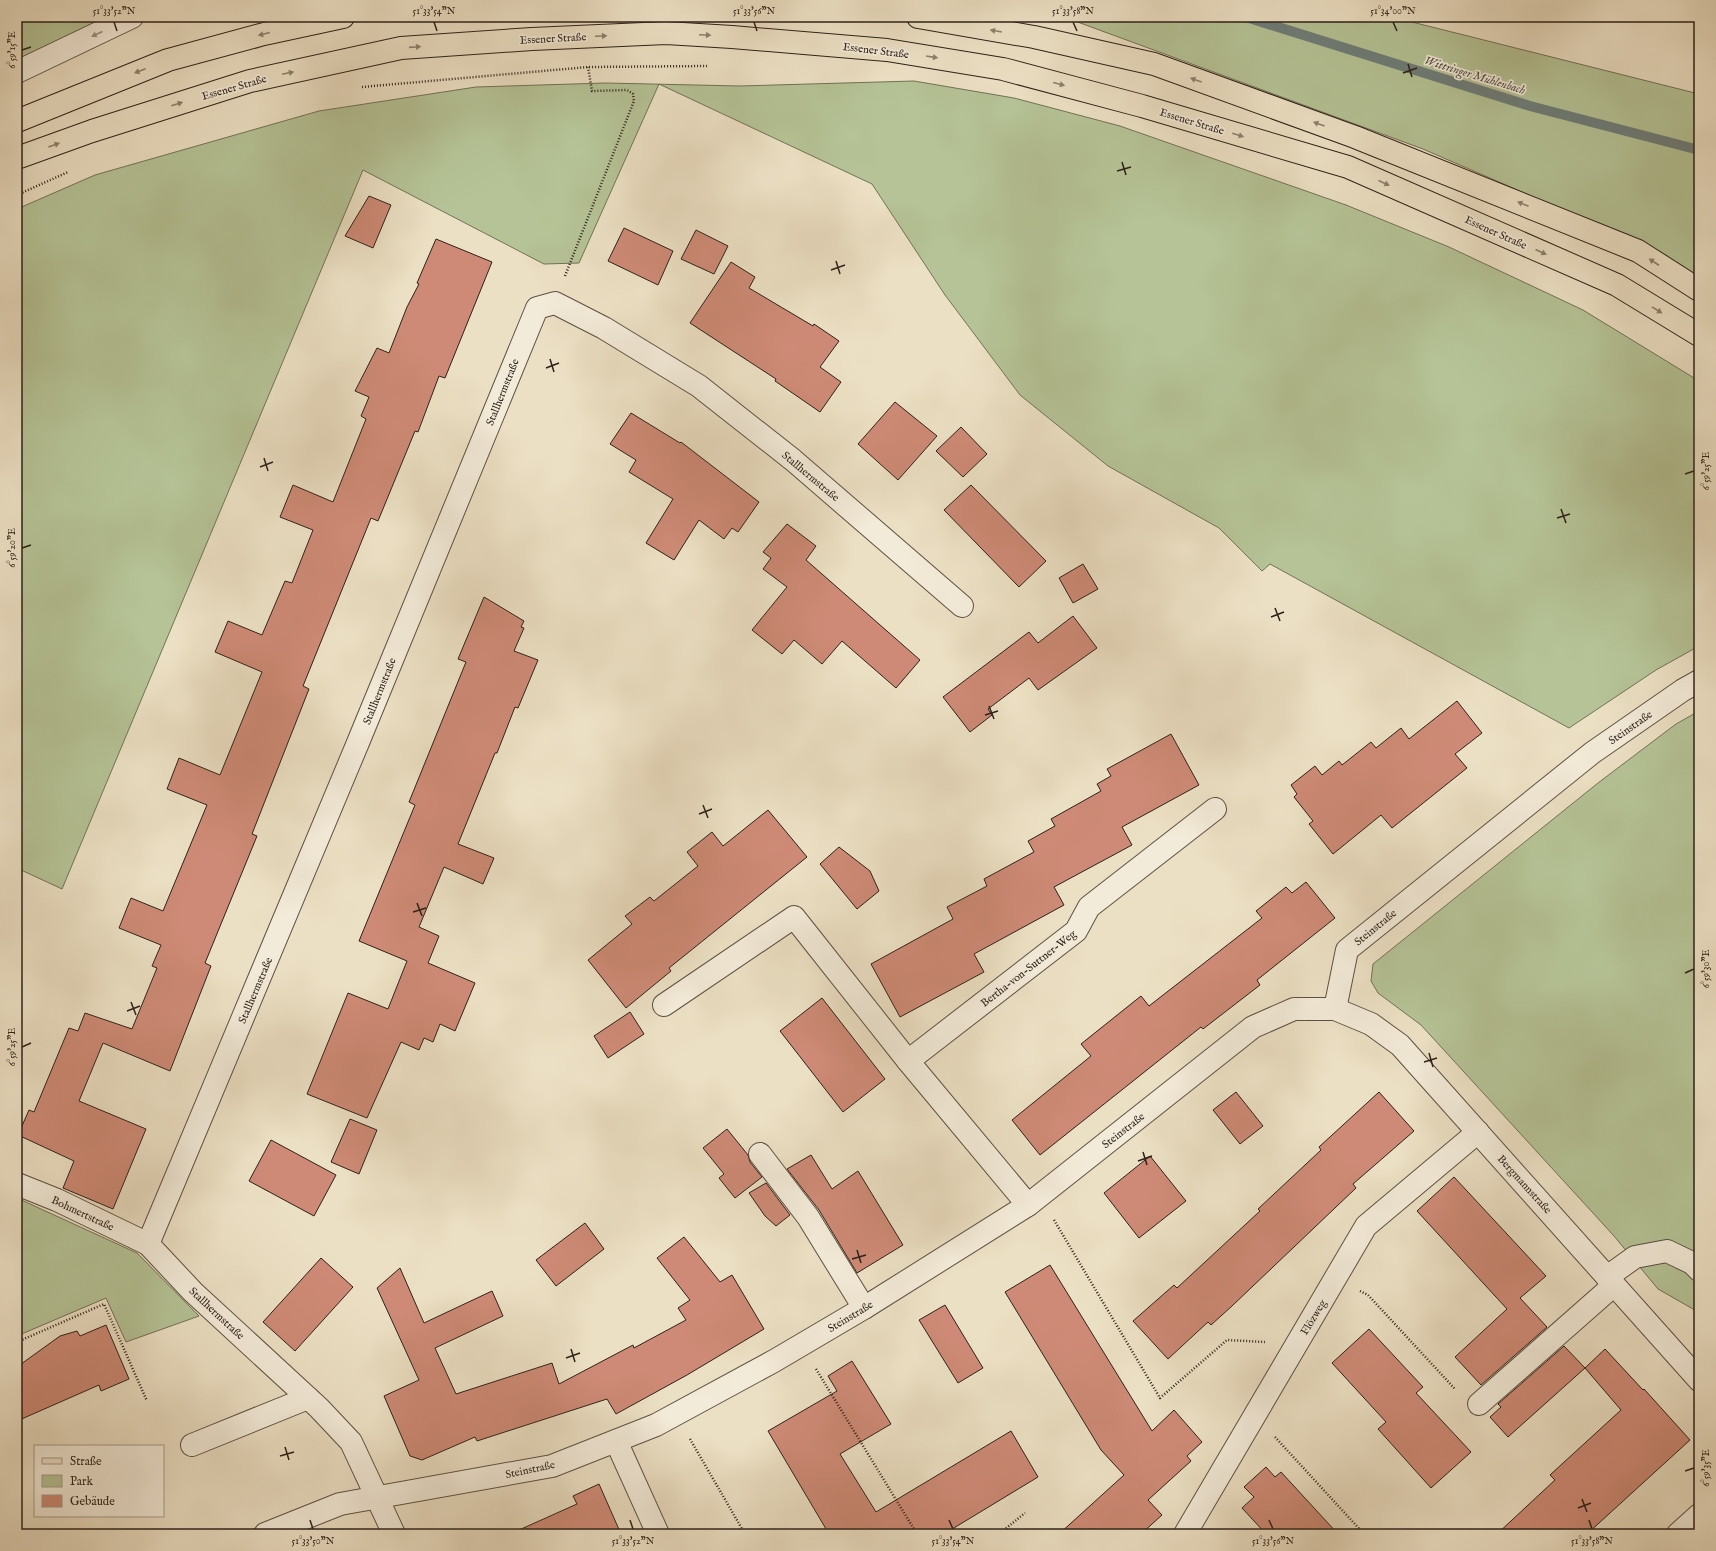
<svg xmlns="http://www.w3.org/2000/svg" width="1716" height="1551" font-family="'IM FELL English',serif">
  <style>
    .green { fill: #b5c396; stroke: #717258 }
    .lines { fill: none; stroke-linecap: round; stroke-linejoin: round }
    .stream { stroke: #6e7e7a; stroke-width: 10 }
    .building { fill: #ce8a76; stroke: #2d211a }
    .minor-casing { stroke: #5d5144; stroke-width: 24 }
    .major-casing { stroke: #2d211a; stroke-width: 24 }
    .path { stroke: #2d211a; stroke-width: 2.5; stroke-dasharray: 1 2; stroke-linecap: butt }
    .minor { stroke: #f3ebd9; stroke-width: 22 }
    .major { stroke: #ece0c4; stroke-width: 22 }
    .oneway { fill: #8c806f }
    .oneway2 { fill: #9a9083 }
    .ticks { fill: none; stroke: #2d211a; stroke-width: 1.5 }
    .labels { text-anchor: middle; stroke-width: 3.5; stroke-linejoin: round; paint-order: stroke }
    .street-label { font-size: 11px; fill: #2d211a; stroke: #f3ebd9 }
    .water-label { font-size: 12px; font-style: italic; fill: #4e504a; stroke: #f3ebd9 }
    .neatline { fill: none; stroke: #2d211a; stroke-width: 1.5 }
    .ticks-label { font-size: 10px; text-anchor: middle; fill: #2d211a }
  </style>
  <rect width="100%" height="100%" fill="#ece0c4"/>
  <filter id="stains"><feTurbulence type="fractalNoise" baseFrequency=".005" numOctaves="4"/><feColorMatrix values="0 0 0 0 .2 0 0 0 0 .09 0 0 0 0 .02 0 0 0 .5 -.17"/></filter>
  <radialGradient id="worn" r=".72"><stop offset=".6" stop-color="#630" stop-opacity="0"/><stop offset="1" stop-color="#630" stop-opacity=".3"/></radialGradient>
  <g class="green">
    <path d="M17 17H132L17 72Z"/>
    <path d="M1064 17H1392L1699 94V276L1559 208 1423 149Z"/>
    <path d="M914 81 1014 98 1120 126 1346 205 1449 247 1583 310 1699 381V646L1656 670 1569 728 1270 564 1262 571 1219 528 1108 466 1020 395 945 295 872 184 659 84 579 263 544 264 363 170 62 889 19 869 17 873V209L95 175 319 111 476 87 605 83 740 86Z"/>
    <path d="M1699 711V1316L1693 1309 1658 1289 1614 1236 1421 1025 1378 993 1371 981 1373 964 1598 783 1676 724Z"/>
    <path d="M17 1198 137 1253 199 1316 126 1342 106 1298 17 1336Z"/>
  </g>
  <g class="lines">
    <path class="stream" d="M1246 17 1530 106 1699 150"/>
  </g>
  <g class="building">
    <path d="M369 196 391 205 373 248 345 236Z"/>
    <path d="M624 228 673 251 658 285 608 261Z"/>
    <path d="M696 230 728 246 714 274 681 259Z"/>
    <path d="M436 239 492 262 445 378 439 376 418 432 415 431 378 521 371 518 303 686 309 689 252 834 257 836 205 963 211 966 170 1071 103 1043 79 1101 146 1129 113 1209 63 1188 74 1161 18 1135 29 1110 34 1112 69 1028 78 1031 85 1013 132 1029 157 968 152 966 161 945 119 928 131 898 163 911 207 805 167 789 179 758 220 775 262 672 215 652 228 621 262 635 285 581 292 583 313 530 280 517 293 485 333 502 366 419 361 416 369 397 355 391 377 348 389 353 407 307 419 284 417 283Z"/>
    <path d="M731 262 755 277 749 288 813 326 814 324 839 341 820 367 841 382 820 412 775 381 776 379 690 323Z"/>
    <path d="M895 402 937 436 898 480 858 444Z"/>
    <path d="M631 413 680 443 681 442 759 502 738 532 732 528 724 539 699 520 674 560 646 543 673 499 629 472 636 460 610 444Z"/>
    <path d="M961 427 987 454 963 477 936 451Z"/>
    <path d="M971 485 1046 561 1019 587 944 510Z"/>
    <path d="M787 524 816 546 806 560 920 660 896 688 842 641 822 664 794 640 782 654 752 630 787 587 763 569 771 558 763 552Z"/>
    <path d="M1083 564 1098 589 1073 603 1059 578Z"/>
    <path d="M484 597 524 621 521 627 524 628 514 651 538 660 518 708 515 707 497 753H495L458 844 494 858 483 884 444 867 419 927 439 936 428 963 475 983 455 1031 440 1024 433 1042 424 1038 419 1050 401 1042 367 1118 307 1094 348 993 388 1009 407 961 359 941 415 805 409 802 466 662 458 659Z"/>
    <path d="M1073 616 1097 648 1038 690 1029 678 988 709 992 715 970 732 943 697 1029 632 1038 643Z"/>
    <path d="M1457 701 1482 733 1455 754 1467 768 1392 828 1381 815 1333 854 1309 824 1313 821 1294 797 1297 794 1291 785 1315 766 1322 775 1339 761 1342 765 1371 742 1376 748 1401 728 1409 739Z"/>
    <path d="M1171 734 1199 785 1122 827 1132 845 1054 887 1064 905 974 954 984 972 900 1017 871 964 953 919 947 907 987 886 984 879 1034 852 1028 841 1055 826 1051 819 1101 791 1097 784 1111 776 1107 769Z"/>
    <path d="M768 810 807 857 669 968 671 971 626 1008 588 960 632 924 625 916 650 897 654 901 698 866 687 852 712 832 723 846Z"/>
    <path d="M839 847 870 871 879 891 857 909 820 864Z"/>
    <path d="M1306 882 1335 918 1257 980 1260 985 1203 1029 1201 1027 1040 1155 1012 1120 1091 1056 1081 1044 1141 996 1149 1006 1262 918 1256 911 1286 887 1292 893Z"/>
    <path d="M822 998 885 1079 843 1112 780 1031Z"/>
    <path d="M630 1012 644 1034 608 1058 594 1036Z"/>
    <path d="M1236 1092 1263 1126 1240 1144 1213 1110Z"/>
    <path d="M1379 1092 1414 1131 1353 1184 1356 1188 1232 1306 1211 1325 1208 1322 1168 1359 1133 1321 1174 1285 1177 1288 1260 1211 1258 1209 1321 1150 1319 1147Z"/>
    <path d="M350 1119 377 1130 359 1174 331 1162Z"/>
    <path d="M727 1129 748 1155 750 1162 762 1177 735 1198 719 1178 724 1174 703 1148Z"/>
    <path d="M271 1140 336 1175 314 1216 249 1181Z"/>
    <path d="M811 1155 832 1189 858 1171 903 1245 857 1273 819 1210 787 1169Z"/>
    <path d="M1150 1156 1186 1201 1139 1238 1104 1193Z"/>
    <path d="M1454 1177 1546 1276 1520 1298 1547 1327 1481 1385 1455 1357 1507 1309 1417 1211Z"/>
    <path d="M766 1183 790 1215 776 1226 765 1216 749 1193Z"/>
    <path d="M585 1223 604 1249 556 1286 536 1260Z"/>
    <path d="M684 1237 720 1282 732 1275 764 1329 687 1375 616 1414 607 1399 477 1441 475 1437 422 1460 410 1456 384 1396 419 1380 377 1288 400 1268 424 1323 492 1291 503 1316 435 1348 456 1394 552 1363 559 1384 633 1345 634 1348 686 1320 678 1308 690 1300 657 1258Z"/>
    <path d="M321 1258 353 1287 295 1351 263 1322Z"/>
    <path d="M1050 1265 1152 1431 1174 1410 1202 1442 1187 1456 1191 1461 1148 1500 1162 1515 1141 1534H1059L1124 1475 1101 1450 1005 1292Z"/>
    <path d="M945 1305 983 1368 958 1383 919 1320Z"/>
    <path d="M106 1325 129 1379 101 1391 99 1385 17 1421V1367L60 1336 77 1331 80 1336Z"/>
    <path d="M1369 1329 1423 1387 1416 1393 1471 1452 1431 1488 1378 1429 1386 1422 1332 1363Z"/>
    <path d="M1564 1346 1585 1368 1508 1437 1490 1417 1501 1407 1498 1404Z"/>
    <path d="M1605 1349 1643 1390 1644 1389 1690 1440 1587 1534H1497L1555 1480 1550 1475 1621 1410 1585 1368Z"/>
    <path d="M852 1361 891 1424 840 1454 876 1512 1011 1431 1038 1477 944 1534H829L768 1431 837 1391 828 1376Z"/>
    <path d="M1266 1467 1275 1477 1281 1472 1338 1534H1266L1242 1508 1254 1497 1244 1487Z"/>
    <path d="M599 1484 621 1534H510L577 1504 573 1496Z"/>
  </g>
  <g class="lines">
    <g class="minor-casing">
      <g id="minor">
        <path d="M17 72 132 17"/>
        <path d="M664 1005 794 917 908 1061 1028 1205"/>
        <path d="M1335 1009 1347 950 1592 753 1683 690 1699 681"/>
        <path d="M908 1061 1076 931 1089 907 1215 809"/>
        <path d="M760 1154 808 1217 864 1308"/>
        <path d="M17 1184 57 1200 148 1244 193 1292 319 1408 351 1442 394 1534"/>
        <path d="M148 1244 357 745 537 308 555 303 604 328 699 386 793 460 962 606"/>
        <path d="M1607 1277 1635 1257 1667 1251 1692 1263 1699 1270"/>
        <path d="M1479 1404 1614 1285"/>
        <path d="M616 1441 658 1534"/>
        <path d="M192 1445 308 1398"/>
        <path d="M265 1534 340 1504 552 1466 656 1425 774 1361 864 1308 1028 1205 1253 1027 1294 1009H1335L1371 1024 1400 1045 1699 1380"/>
        <path d="M1185 1534 1366 1226 1478 1132"/>
        <path d="M1678 1534 1699 1515"/>
      </g>
    </g>
    <g class="major-casing">
      <g id="major">
        <path d="M918 17 1034 37 1154 64 1355 137 1638 251 1699 290"/>
        <path d="M17 121 168 60 264 34 343 17"/>
        <path d="M17 158 92 131 250 81 401 48 532 39 666 33 732 37 887 50 1003 69 1142 106 1348 167 1617 285 1699 335"/>
      </g>
    </g>
    <g class="path">
      <path d="M362 87 588 67 707 66"/>
      <path d="M17 195 68 172"/>
      <path d="M565 276 634 101 633 94 627 90 592 91 588 67"/>
      <path d="M1054 1220 1160 1398 1227 1340 1265 1342"/>
      <path d="M1360 1291 1368 1295 1455 1389"/>
      <path d="M17 1342 104 1304 147 1401"/>
      <path d="M816 1369 917 1534"/>
      <path d="M1275 1437 1364 1534"/>
      <path d="M690 1439 745 1534"/>
      <path d="M999 1534 1025 1513"/>
    </g>
    <use href="#minor" class="minor"/>
    <use href="#major" class="major"/>
  </g>
  <defs><path id="oneway-solid" d="M-6-.8H1V-3.2L6.5 0L1 3.2V.8H-6Z"/></defs>
  <g class="oneway">
    <use href="#oneway-solid" transform="translate(996 31) rotate(-170)"/>
    <use href="#oneway-solid" transform="translate(264 34) rotate(166)"/>
    <use href="#oneway-solid" transform="translate(705 35) rotate(3)"/>
    <use href="#oneway-solid" transform="translate(601 36) rotate(-2)"/>
    <use href="#oneway-solid" transform="translate(415 47) rotate(-4)"/>
    <use href="#oneway-solid" transform="translate(932 57) rotate(9)"/>
    <use href="#oneway-solid" transform="translate(140 71) rotate(159)"/>
    <use href="#oneway-solid" transform="translate(288 73) rotate(-12)"/>
    <use href="#oneway-solid" transform="translate(1196 80) rotate(-160)"/>
    <use href="#oneway-solid" transform="translate(1059 84) rotate(15)"/>
    <use href="#oneway-solid" transform="translate(177 104) rotate(-17)"/>
    <use href="#oneway-solid" transform="translate(1319 124) rotate(-160)"/>
    <use href="#oneway-solid" transform="translate(1238 135) rotate(17)"/>
    <use href="#oneway-solid" transform="translate(54 145) rotate(-20)"/>
    <use href="#oneway-solid" transform="translate(1384 183) rotate(24)"/>
    <use href="#oneway-solid" transform="translate(1523 204) rotate(-158)"/>
    <use href="#oneway-solid" transform="translate(1541 252) rotate(24)"/>
    <use href="#oneway-solid" transform="translate(1654 262) rotate(-147)"/>
    <use href="#oneway-solid" transform="translate(1657 310) rotate(32)"/>
  </g>
  <use class="oneway2" href="#oneway-solid" transform="translate(97 34) rotate(155)"/>
  <path class="ticks" d="M114 22 117 31M434 22 437 31M754 22 757 31M1073 22 1077 31M1393 22 1397 31M22 50 31 47M1408 64 1412 77M1403 73 1417 68M1122 162 1126 175M1117 171 1131 167M836 261 840 274M831 270 845 265M550 359 554 372M546 368 559 363M264 458 268 471M260 467 273 462M1685 474 1694 471M1561 509 1566 523M1557 518 1570 514M22 548 31 545M1275 608 1280 621M1271 617 1284 612M989 706 994 719M985 715 998 711M703 805 708 818M699 814 712 809M417 903 422 916M413 912 426 908M1685 973 1694 969M131 1002 136 1015M127 1011 140 1006M22 1047 31 1043M1429 1053 1433 1067M1424 1062 1437 1058M1143 1152 1147 1165M1138 1161 1152 1156M857 1250 861 1263M852 1259 866 1255M571 1349 575 1362M566 1358 580 1353M285 1447 289 1460M280 1456 294 1452M1685 1471 1694 1468M1582 1499 1587 1512M1578 1508 1591 1503M310 1520 313 1529M630 1520 633 1529M949 1520 953 1529M1269 1520 1273 1529M1589 1520 1592 1529"/>
  <g class="labels">
    <g class="street-label">
      <text transform="translate(553 38) rotate(-3)" y="4">Essener Straße</text>
      <text transform="translate(876 50) rotate(7)" y="4">Essener Straße</text>
      <text transform="translate(234 87) rotate(-16)" y="4">Essener Straße</text>
      <text transform="translate(1192 121) rotate(17)" y="4">Essener Straße</text>
      <text transform="translate(1496 232) rotate(24)" y="4">Essener Straße</text>
      <text transform="translate(502 392) rotate(-68)" y="4">Stallhermstraße</text>
      <text transform="translate(811 476) rotate(40)" y="4">Stallhermstraße</text>
      <text transform="translate(379 691) rotate(-68)" y="4">Stallhermstraße</text>
      <text transform="translate(1630 727) rotate(-35)" y="4">Steinstraße</text>
      <text transform="translate(1375 927) rotate(-39)" y="4">Steinstraße</text>
      <text transform="translate(1028 968) rotate(-38)" y="4">Bertha-von-Suttner-Weg</text>
      <text transform="translate(255 990) rotate(-67)" y="4">Stallhermstraße</text>
      <text transform="translate(1123 1130) rotate(-38)" y="4">Steinstraße</text>
      <text transform="translate(1525 1184) rotate(48)" y="4">Bergmannstraße</text>
      <text transform="translate(83 1213) rotate(25)" y="4">Bohmertstraße</text>
      <text transform="translate(217 1313) rotate(43)" y="4">Stallhermstraße</text>
      <text transform="translate(850 1316) rotate(-31)" y="4">Steinstraße</text>
      <text transform="translate(1313 1317) rotate(-59)" y="4">Flözweg</text>
      <text transform="translate(530 1469) rotate(-12)" y="4">Steinstraße</text>
    </g>
    <g class="water-label">
      <text transform="translate(1475 75) rotate(17)" y="4">Wittringer Mühlenbach</text>
    </g>
  </g>
  <rect width="1716" height="1551" fill="none" stroke="#ece0c4" stroke-width="44"/>
  <rect x="34" y="1445" width="130" height="72" fill="#f3ebd9" stroke="#a49a8d"/>
  <rect x="42" y="1458" width="20" height="6" fill="#ece0c4" stroke="#a49a8d"/>
  <text x="70" y="1465" font-size="12" fill="#2d211a">Straße</text>
  <rect x="42" y="1475" width="20" height="12" fill="#b5c396" stroke="#a49a8d"/>
  <text x="70" y="1485" font-size="12" fill="#2d211a">Park</text>
  <rect x="42" y="1495" width="20" height="12" fill="#ce8a76" stroke="#a49a8d"/>
  <text x="70" y="1505" font-size="12" fill="#2d211a">Gebäude</text>
  <rect x="22" y="22" width="1672" height="1507" class="neatline"/>
  <g class="ticks-label">
    <text x="114" y="14">51°33'52"N</text>
    <text x="434" y="14">51°33'54"N</text>
    <text x="754" y="14">51°33'56"N</text>
    <text x="1073" y="14">51°33'58"N</text>
    <text x="1393" y="14">51°34'00"N</text>
    <text transform="translate(11 50) rotate(-90)" y="4">6°59'15"E</text>
    <text transform="translate(1705 471) rotate(-90)" y="4">6°59'25"E</text>
    <text transform="translate(11 548) rotate(-90)" y="4">6°59'20"E</text>
    <text transform="translate(1705 969) rotate(-90)" y="4">6°59'30"E</text>
    <text transform="translate(11 1047) rotate(-90)" y="4">6°59'25"E</text>
    <text transform="translate(1705 1468) rotate(-90)" y="4">6°59'35"E</text>
    <text x="313" y="1544">51°33'50"N</text>
    <text x="633" y="1544">51°33'52"N</text>
    <text x="953" y="1544">51°33'54"N</text>
    <text x="1273" y="1544">51°33'56"N</text>
    <text x="1592" y="1544">51°33'58"N</text>
  </g>
  <rect width="100%" height="100%" filter="url(#stains)"/>
  <rect width="100%" height="100%" fill="url(#worn)"/>
</svg>
